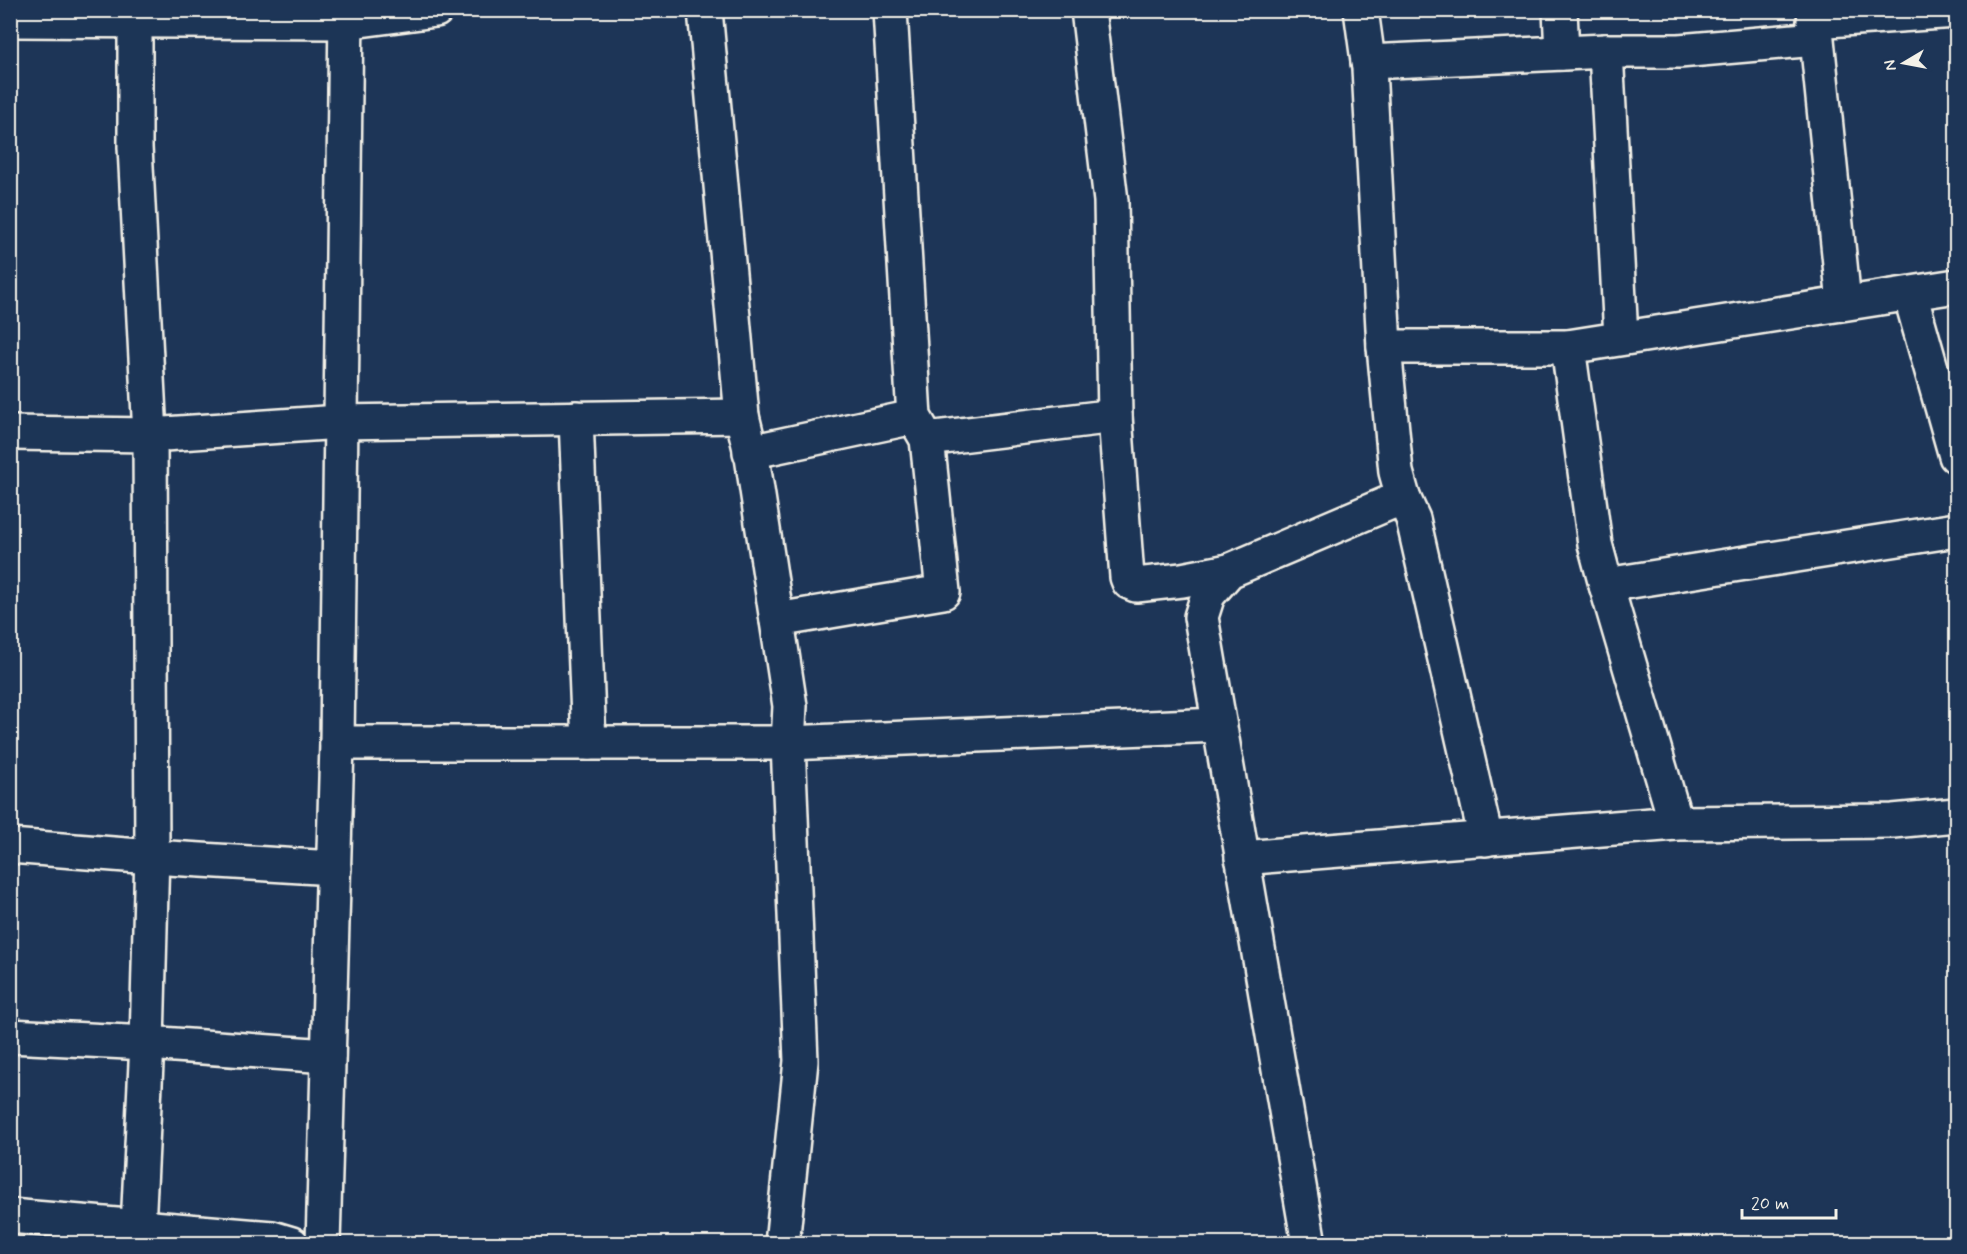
<svg xmlns="http://www.w3.org/2000/svg" width="1967" height="1254" font-family="Mynerve,sans-serif">
  <style>
    .lines { fill: none; stroke-linecap: round; stroke-linejoin: round }
    .minor-casing { stroke: #f4f1e8; stroke-width: 38 }
    .minor { stroke: #1d3557; stroke-width: 33 }
  </style>
  <rect width="100%" height="100%" fill="#1d3557"/>
  <filter id="ink" filterUnits="userSpaceOnUse"><feTurbulence type="fractalNoise" baseFrequency=".0167" numOctaves="2"/><feDisplacementMap in="SourceGraphic" scale="12" xChannelSelector="R" yChannelSelector="G"/><feConvolveMatrix kernelMatrix="1 2 1 2 8 2 1 2 1" color-interpolation-filters="sRGB"/></filter>
  <g filter="url(#ink)">
    <g class="lines">
      <g class="minor-casing">
        <g id="minor">
          <path d="M705 10 742 416 752 457 790 706 788 743 801 1061 782 1244"/>
          <path d="M1088 10 1111 201 1115 416 1127 577 1129 582 1136 585 1182 580 1229 571"/>
          <path d="M1560 10 1562 53"/>
          <path d="M1814 10 1844 303"/>
          <path d="M10 20 345 22 436 10"/>
          <path d="M135 21V147L150 435 152 852 147 1043 138 1227"/>
          <path d="M1814 21 1956 11"/>
          <path d="M1606 51 1621 338"/>
          <path d="M1368 62 1606 51H1679L1816 39"/>
          <path d="M1910 294 1956 456"/>
          <path d="M1384 347H1568L1956 286"/>
          <path d="M1568 347 1595 544 1606 585 1676 823"/>
          <path d="M576 418 589 743"/>
          <path d="M10 433 150 435 340 422 742 416"/>
          <path d="M927 439 1115 416"/>
          <path d="M750 452 914 417"/>
          <path d="M1403 497 1413 519 1486 839"/>
          <path d="M1606 585 1956 530"/>
          <path d="M777 620 943 592 927 439 914 417 890 10"/>
          <path d="M337 743H788L1219 725"/>
          <path d="M10 846 152 857 334 868"/>
          <path d="M1242 858 1676 823 1893 821 1956 815"/>
          <path d="M10 1036 147 1043 328 1056"/>
          <path d="M10 1216 272 1238 292 1244"/>
          <path d="M323 1244 337 743 346 10"/>
          <path d="M1309 1244 1201 617 1208 595 1229 571 1403 497 1396 472 1384 347 1369 68 1361 10"/>
        </g>
      </g>
      <use href="#minor" class="minor"/>
    </g>
  </g>
  <rect width="1967" height="1254" fill="none" stroke="#1d3557" stroke-width="36"/>
  <rect x="18" y="18" width="1931" height="1218" fill="none" stroke="#f4f1e8" stroke-width="2" filter="url(#ink)"/>
  <g transform="translate(1904 63) rotate(260)" stroke="#1d3557" stroke-width="4.5" paint-order="stroke">
  <path d="M0-4.5L10 22L0 15L-10 22Z" fill="#f4f1e8"/>
  <text y="-9" font-size="16" font-weight="bold" text-anchor="middle" fill="#f4f1e8">N</text>
  </g>
  <path d="M1742 1209v9h94v-9" fill="none" stroke="#f4f1e8" stroke-width="3"/>
  <text x="1751" y="1209" font-size="18" fill="#f4f1e8" stroke="#1d3557" stroke-width="4.5" paint-order="stroke">20 m</text>
</svg>
